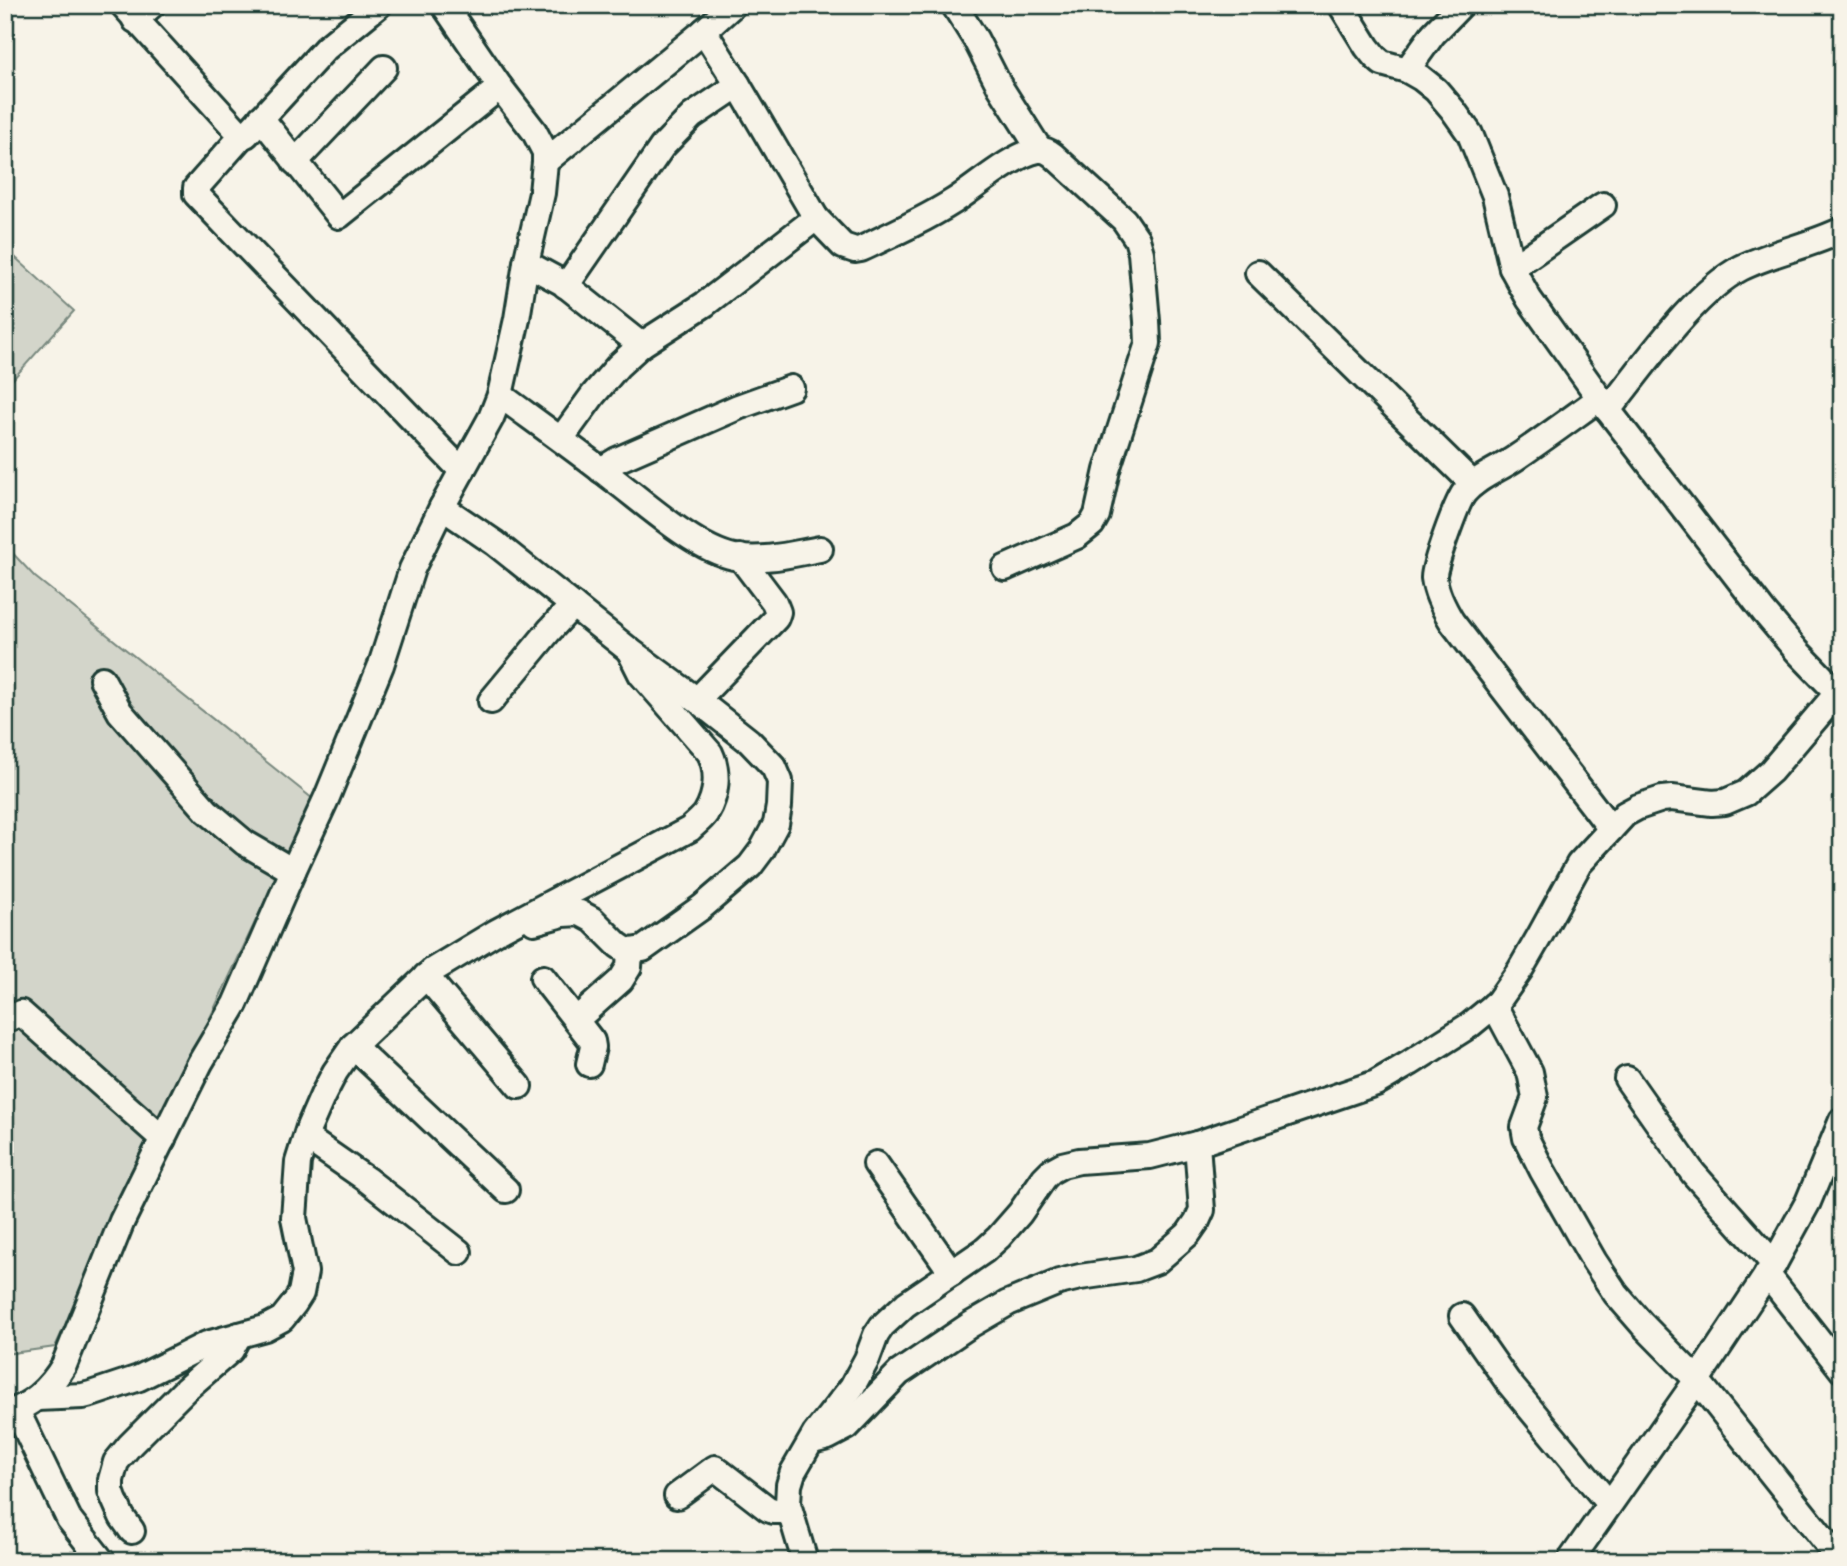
<svg xmlns="http://www.w3.org/2000/svg" width="1847" height="1566" font-family="'Balsamiq Sans',sans-serif">
  <style>
    .green { fill: #d3d5ca; stroke: #79897f; stroke-width: 2 }
    .lines { fill: none; stroke-linecap: round; stroke-linejoin: round }
    .minor-casing { stroke: #1f3d34; stroke-width: 30 }
    .minor { stroke: #f7f3e8; stroke-width: 24 }
  </style>
  <rect width="100%" height="100%" fill="#f7f3e8"/>
  <filter id="ink" filterUnits="userSpaceOnUse"><feTurbulence type="fractalNoise" baseFrequency=".0143" numOctaves="2"/><feDisplacementMap in="SourceGraphic" scale="14" xChannelSelector="R" yChannelSelector="G"/><feConvolveMatrix kernelMatrix="1 2 1 2 8 2 1 2 1" color-interpolation-filters="sRGB"/></filter>
  <g filter="url(#ink)">
    <g class="green">
      <path d="M5 248 74 311 5 388Z"/>
      <path d="M5 545 35 577 313 799 55 1347 5 1354Z"/>
    </g>
    <g class="lines">
      <g class="minor-casing">
        <g id="minor">
          <path d="M123 5 242 136 246 135 326 48 379 5"/>
          <path d="M954 5 976 40 1000 87 1040 150"/>
          <path d="M1341 5 1367 47 1375 57 1382 63 1407 70 1421 78 1436 90 1453 110 1470 134 1495 196 1512 268 1529 299 1608 410 1764 612 1797 651 1825 680 1832 687 1842 692"/>
          <path d="M135 20 152 5"/>
          <path d="M704 31 738 85 816 218 843 246 855 250 861 249C893 234 924 220 954 201 976 187 1012 155 1038 150 1044 149 1048 151 1053 155L1124 220 1137 239 1141 253 1147 321 1148 343 1107 470 1097 515 1092 524 1077 536 1005 568"/>
          <path d="M1407 70 1433 34 1461 5"/>
          <path d="M261 118 339 216 500 87"/>
          <path d="M242 136 196 188V194L462 471"/>
          <path d="M295 162 384 68"/>
          <path d="M545 162 704 31 733 5"/>
          <path d="M526 263 563 283 641 345"/>
          <path d="M1512 268 1603 205"/>
          <path d="M1258 273 1473 484"/>
          <path d="M566 286 662 147 692 116 738 85"/>
          <path d="M500 395C538 423 576 450 613 479 645 503 695 549 734 557 763 562 792 554 820 549"/>
          <path d="M1600 398C1572 418 1545 438 1517 457 1500 469 1477 477 1464 493 1457 502 1433 567 1434 578 1436 594 1444 609 1452 622L1611 829"/>
          <path d="M1608 410C1643 367 1693 293 1741 268 1773 252 1810 246 1842 230"/>
          <path d="M561 439 593 395 618 366 641 345 705 304 816 218"/>
          <path d="M601 470 617 460 738 407 791 388"/>
          <path d="M442 507 495 543 629 650 697 700 749 741 774 767 780 781 779 806 776 824 762 850 750 866 702 907 643 949 630 951 624 949 618 945 593 920 580 913 563 914 534 922"/>
          <path d="M102 679 120 712 207 811 245 843 293 871"/>
          <path d="M697 700 776 618 778 612 774 602 740 557"/>
          <path d="M491 701 549 631 573 605"/>
          <path d="M426 976 519 1086"/>
          <path d="M543 978 592 1041 593 1047 589 1064"/>
          <path d="M1494 1005 1530 1072 1535 1097 1524 1127 1526 1138 1542 1170 1594 1261 1616 1294 1642 1324 1697 1380 1841 1561"/>
          <path d="M5 1020 21 1013 163 1139"/>
          <path d="M576 1020 621 980 629 967 630 951"/>
          <path d="M353 1046 506 1190"/>
          <path d="M1627 1079 1693 1173 1774 1264"/>
          <path d="M307 1138 366 1179 459 1252"/>
          <path d="M876 1164 952 1273"/>
          <path d="M1767 1274 1842 1370"/>
          <path d="M1462 1316 1508 1382 1609 1504"/>
          <path d="M37 1398 83 1396 91 1394 139 1378 207 1344 265 1328 282 1319 294 1304 301 1293 305 1272 294 1218 298 1162 309 1127 323 1095 335 1072 353 1046 433 970 496 932 690 829C695 824 702 819 706 813 717 795 719 772 710 753L641 674 629 650"/>
          <path d="M17 1411 69 1519 102 1561"/>
          <path d="M5 1414C32 1406 50 1389 64 1365L122 1221 200 1063 235 1004 293 871 327 797 381 665 412 569 442 507 491 418 500 395 517 319 526 263 542 193 545 162V152L534 131 500 87 444 5"/>
          <path d="M812 1441 828 1437 847 1427 899 1373 970 1325 1008 1303 1059 1282 1080 1277 1136 1269 1157 1261 1188 1234 1197 1221 1202 1210 1197 1144"/>
          <path d="M677 1496 715 1468 768 1509 774 1511H789"/>
          <path d="M132 1531 122 1517 114 1499 111 1491V1480L116 1462 130 1445 186 1389 231 1350 239 1335"/>
          <path d="M805 1561 788 1504 789 1485 793 1472 815 1434 852 1387 867 1359 876 1335 882 1326 906 1304 985 1250 999 1237 1020 1213 1044 1178 1051 1171 1062 1165 1079 1161 1150 1156 1197 1144 1376 1083 1410 1063 1470 1025 1497 1003 1520 970 1539 937 1579 864 1625 814 1638 807 1662 799 1672 798 1712 803 1725 802 1746 793 1771 771 1839 691"/>
          <path d="M1570 1561 1697 1380 1774 1264 1808 1202 1842 1120"/>
        </g>
      </g>
      <use href="#minor" class="minor"/>
    </g>
  </g>
  <rect width="1847" height="1566" fill="none" stroke="#f7f3e8" stroke-width="28"/>
  <rect x="14" y="14" width="1819" height="1538" fill="none" stroke="#1f3d34" stroke-width="2.5" filter="url(#ink)"/>
</svg>
